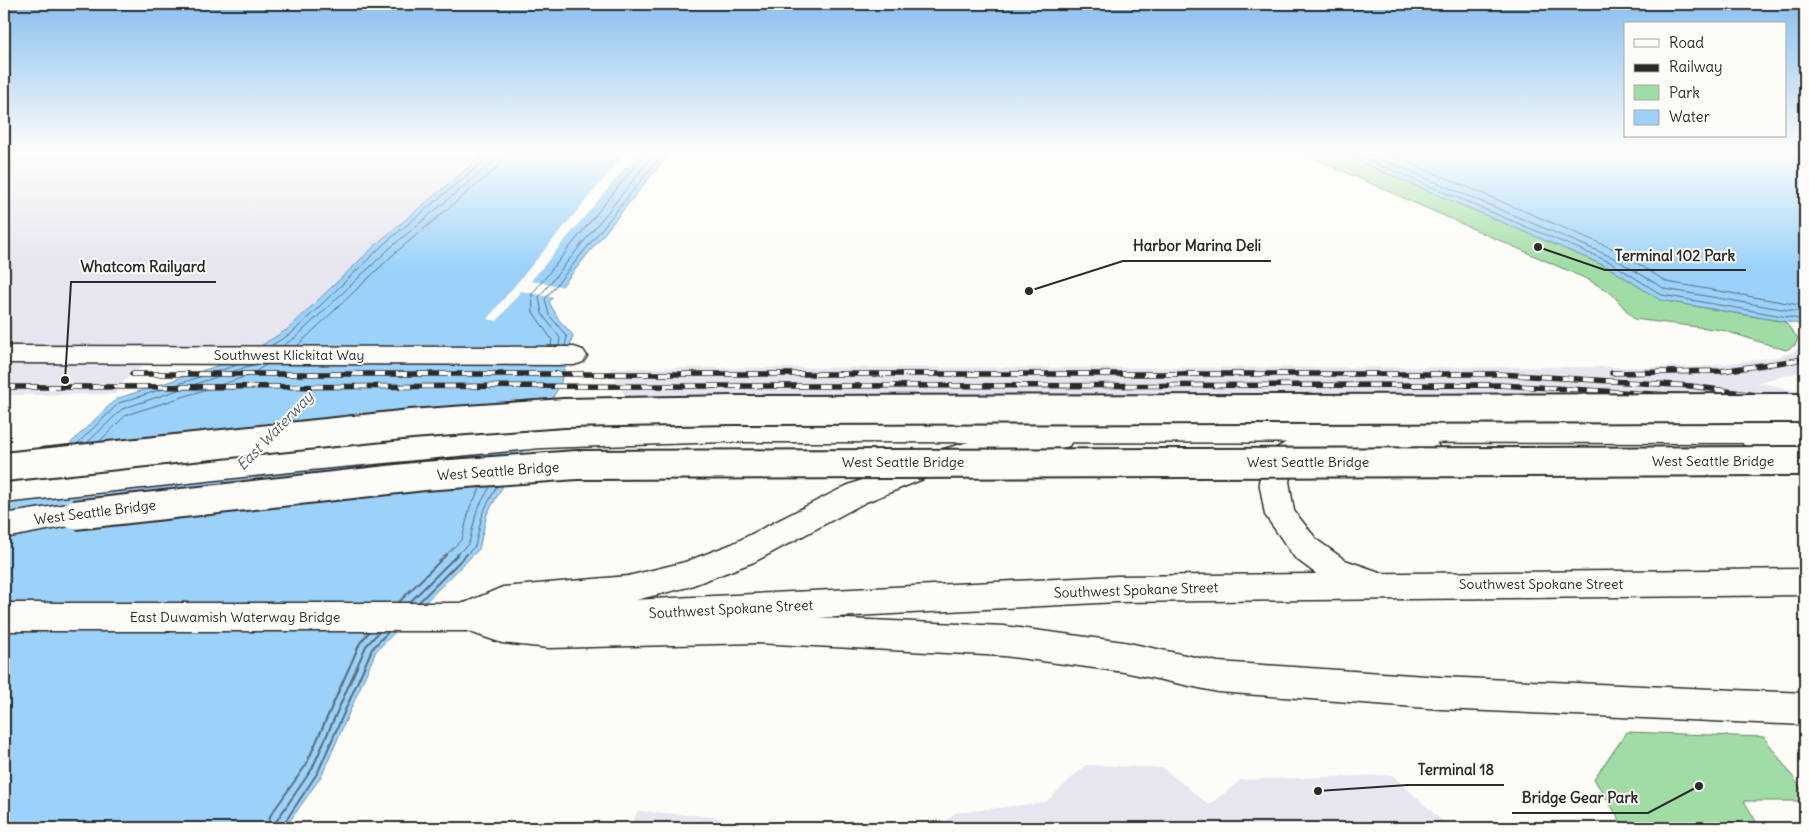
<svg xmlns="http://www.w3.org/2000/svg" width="1809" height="832" font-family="Delius,sans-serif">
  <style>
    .built { fill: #e6e5f0 }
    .green { fill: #a0dda4; stroke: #668468 }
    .water { fill: #9cd2fa; stroke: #6f8fa7 }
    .pier { fill: #fdfcf7 }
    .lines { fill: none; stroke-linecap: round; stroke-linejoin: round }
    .shore-far1 { stroke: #586e7e; stroke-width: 1 }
    .shore { stroke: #586e7e; stroke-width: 2 }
    .minor-casing { stroke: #2b2b2b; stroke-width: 3 }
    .tertiary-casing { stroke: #2b2b2b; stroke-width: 3 }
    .secondary-casing { stroke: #2b2b2b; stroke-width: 3 }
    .motorway-casing { stroke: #2b2b2b; stroke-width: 3 }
    .minor { fill: #fdfcf7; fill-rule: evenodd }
    .tertiary { fill: #fdfcf7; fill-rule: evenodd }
    .secondary { fill: #fdfcf7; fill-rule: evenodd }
    .motorway { fill: #fdfcf7; fill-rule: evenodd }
    .rail-casing { stroke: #2b2b2b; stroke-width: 5.5 }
    .rail { stroke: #fdfcf7; stroke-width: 4; stroke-dasharray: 11; stroke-linecap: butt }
    .motorway-bridge-casing { stroke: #2b2b2b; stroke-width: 32; stroke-linecap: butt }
    .motorway-bridge { stroke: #fdfcf7; stroke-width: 28 }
    .labels { text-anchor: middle; stroke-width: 4; stroke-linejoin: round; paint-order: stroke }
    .street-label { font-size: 14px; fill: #2b2b2b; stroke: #fdfcf7 }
    .water-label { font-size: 15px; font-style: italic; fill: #4d5d69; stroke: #fdfcf7 }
    .leader { fill: none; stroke: #2b2b2b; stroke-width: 2 }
    .callout-dot { fill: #2b2b2b; stroke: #fdfcf7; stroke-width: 2 }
    .callout-label { font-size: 15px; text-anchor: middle; font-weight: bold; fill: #2b2b2b; stroke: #fdfcf7; stroke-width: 4; stroke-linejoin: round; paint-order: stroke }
  </style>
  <rect width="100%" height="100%" fill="#fdfcf7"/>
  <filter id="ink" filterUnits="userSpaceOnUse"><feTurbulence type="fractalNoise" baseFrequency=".02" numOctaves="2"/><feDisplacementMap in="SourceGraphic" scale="10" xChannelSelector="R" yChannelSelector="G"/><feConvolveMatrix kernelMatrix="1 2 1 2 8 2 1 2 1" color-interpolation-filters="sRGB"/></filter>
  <g filter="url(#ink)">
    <g class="built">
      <path d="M4 151H488L382 239 288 329 241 358 227 363 143 365 119 386 117 394 4 395Z"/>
      <path d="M1805 347V371L1758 382 1805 393V432L1609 402 1415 396 625 397 610 368 1701 367 1778 357Z"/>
      <path d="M1086 765 1163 768 1209 805 1241 780 1392 775 1450 828H935L956 813 1046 802Z"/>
      <path d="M638 811 714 817 762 828H630Z"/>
    </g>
    <g class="green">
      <path d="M1297 151H1334L1608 267 1660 300 1785 322 1798 338 1795 345 1786 350 1722 330 1634 319 1611 293 1589 280Z"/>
      <path d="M1627 732 1764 737 1805 794V801H1744L1760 828H1625L1594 779Z"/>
    </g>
    <g class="water">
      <path d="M488 151H671L549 302 559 320 573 335 560 385 487 514 479 549 376 651 322 775 285 828H4V508L116 399 241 358 288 329 382 239Z"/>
      <path d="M1334 151H1805V325L1660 300 1608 267Z"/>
    </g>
    <path class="pier" d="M627 151H639L531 281 564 287 555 298 521 291 497 321 487 319Z"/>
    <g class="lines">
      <g class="shore-far1">
        <path d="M1346 151 1610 262 1662 295 1805 320"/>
        <path d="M1362 151 1612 257 1665 289 1805 313"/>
        <path d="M1382 151 1616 250 1667 282 1805 306"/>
        <path d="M272 345 292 333 385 243 489 157 491 151"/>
        <path d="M284 345 296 337 390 248 494 161 497 151"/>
        <path d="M298 345 395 253 499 166 505 151"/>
        <path d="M551 346 552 340 533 312 532 294 647 151"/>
        <path d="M559 346 560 338 542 314 539 297 657 151"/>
        <path d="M565 346 567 337 549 315 545 299 665 151"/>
        <path d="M99 442 126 415 248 376 266 365"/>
        <path d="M87 443 122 409 252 365"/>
        <path d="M77 444 119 403 237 365"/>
        <path d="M446 555 462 539 470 507 481 487"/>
        <path d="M457 555 469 543 477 510 490 487"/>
        <path d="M466 555 475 546 483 512 497 486"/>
      </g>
      <g class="shore">
        <path d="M399 602 447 554"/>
        <path d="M410 602 458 554"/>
        <path d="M419 602 467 554"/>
        <path d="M268 828 270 816 306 765 360 643 369 632"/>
        <path d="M275 828 277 820 312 769 366 646 379 632"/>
        <path d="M281 828 318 772 372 649 388 632"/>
      </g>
      <g class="minor-casing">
        <path id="minor" d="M4 346 574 347 583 350 587 356 583 362 574 365 4 363Z"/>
      </g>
      <g class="tertiary-casing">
        <g id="tertiary">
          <path d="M1059 429 1069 432 1073 439 1069 446 1059 449 994 455 958 465 866 502 754 562 688 587 628 602 505 615 549 620 757 615 1004 626 1124 642 1218 662 1441 677 1805 693V725L1441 709 1218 692 1124 672 1004 656 757 643 549 648 502 643 455 627 451 617 455 607 503 587 628 576 685 562 732 544 846 486 940 450 994 435Z"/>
          <path d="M1314 429 1393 439H1426L1436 442 1440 449 1436 456 1426 459H1393L1318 450 1295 463 1289 481 1294 511 1317 540 1345 560 1391 576 1396 585 1391 594 1380 598 1323 579 1295 558 1265 515 1259 481 1273 450 1304 432Z"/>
          <path d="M1755 430 1805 435V455L1745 447 1741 440 1745 433Z"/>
        </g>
      </g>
      <g class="secondary-casing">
        <path id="secondary" d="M1805 569V595L1117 602 632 628 467 631H4V603H467L632 600 1117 576Z"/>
      </g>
      <g class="motorway-casing">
        <g id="motorway">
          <path d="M726 422 1805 423V443L726 442 542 448 300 471 4 503V481L300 449 542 428Z"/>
          <path d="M74 503 85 507 89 515 85 523 4 538V514Z"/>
        </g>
      </g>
      <use href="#minor" class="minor"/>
      <use href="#tertiary" class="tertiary"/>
      <use href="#secondary" class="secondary"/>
      <use href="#motorway" class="motorway"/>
      <g class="rail-casing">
        <g id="rail">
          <path d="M1612 373 1721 371 1805 359"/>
          <path d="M132 374H1499L1691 386 1805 402"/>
          <path d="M4 387 1500 385 1705 397 1805 414"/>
        </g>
      </g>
      <use href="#rail" class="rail"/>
      <g class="motorway-bridge-casing">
        <g id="motorway-bridge">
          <path d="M4 467 411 424 564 413 733 410 1805 408"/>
          <path d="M74 515 424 476 577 465 1805 461"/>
        </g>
      </g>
      <use href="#motorway-bridge" class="motorway-bridge"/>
    </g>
  </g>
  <linearGradient id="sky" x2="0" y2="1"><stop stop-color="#89c0ef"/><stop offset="0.57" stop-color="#fefefb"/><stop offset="1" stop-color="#fefefb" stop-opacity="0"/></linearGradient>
  <rect width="1809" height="267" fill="url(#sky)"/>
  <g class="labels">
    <g class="street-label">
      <text x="289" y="360">Southwest Klickitat Way</text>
      <text x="1713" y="466">West Seattle Bridge</text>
      <text x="903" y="467">West Seattle Bridge</text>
      <text x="1308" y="467">West Seattle Bridge</text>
      <text transform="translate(498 471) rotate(-4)" y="5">West Seattle Bridge</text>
      <text transform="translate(95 512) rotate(-7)" y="5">West Seattle Bridge</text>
      <text x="1541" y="589">Southwest Spokane Street</text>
      <text transform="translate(1136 590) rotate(-2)" y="5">Southwest Spokane Street</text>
      <text transform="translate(731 609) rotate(-3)" y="5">Southwest Spokane Street</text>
      <text x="235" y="622">East Duwamish Waterway Bridge</text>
    </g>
    <g class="water-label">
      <text transform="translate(275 431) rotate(-46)" y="5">East Waterway</text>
    </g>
  </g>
  <path class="leader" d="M1029 291L1123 261H1271M1538 247L1605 270H1746M65 380L71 282H216M1318 791L1407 785H1504M1699 786L1648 813H1512"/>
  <g class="callout-dot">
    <circle cx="1029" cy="291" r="5"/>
    <circle cx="1538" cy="247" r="5"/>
    <circle cx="65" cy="380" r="5"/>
    <circle cx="1318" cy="791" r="5"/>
    <circle cx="1699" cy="786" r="5"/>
  </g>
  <g class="callout-label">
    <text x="1197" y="251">Harbor Marina Deli</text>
    <text x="1675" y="261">Terminal 102 Park</text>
    <text x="143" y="272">Whatcom Railyard</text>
    <text x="1456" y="775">Terminal 18</text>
    <text x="1580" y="803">Bridge Gear Park</text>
  </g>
  <rect width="1809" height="832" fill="none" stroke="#fdfcf7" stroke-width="20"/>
  <rect x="10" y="10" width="1789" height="812" fill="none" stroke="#2b2b2b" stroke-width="2" filter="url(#ink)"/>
  <rect x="1624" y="22" width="162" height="115" fill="#fdfcf7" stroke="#a9a8a5"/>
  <rect x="1634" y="39" width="25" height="8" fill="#fdfcf7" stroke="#a9a8a5"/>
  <text x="1669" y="48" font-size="15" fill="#2b2b2b">Road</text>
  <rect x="1634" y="64" width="25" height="8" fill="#2b2b2b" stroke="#a9a8a5"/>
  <text x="1669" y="72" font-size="15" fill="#2b2b2b">Railway</text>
  <rect x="1634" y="85" width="25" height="15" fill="#a0dda4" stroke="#a9a8a5"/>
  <text x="1669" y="98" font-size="15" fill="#2b2b2b">Park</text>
  <rect x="1634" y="110" width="25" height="15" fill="#9cd2fa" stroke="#a9a8a5"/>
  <text x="1669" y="122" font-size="15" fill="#2b2b2b">Water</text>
</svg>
